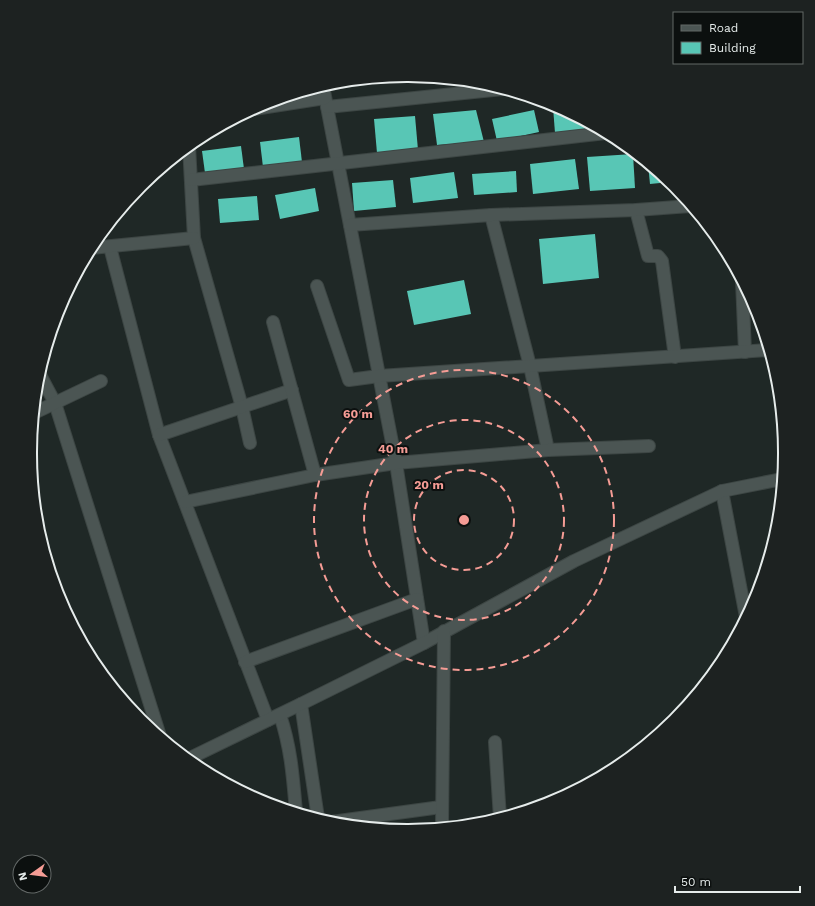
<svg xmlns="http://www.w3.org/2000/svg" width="815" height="906" font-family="'Work Sans',sans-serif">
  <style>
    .building { fill: #58c6b5 }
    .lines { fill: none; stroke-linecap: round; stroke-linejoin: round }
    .minor-casing { stroke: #3d4644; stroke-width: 14 }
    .minor { stroke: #4b5553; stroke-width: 12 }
    .ring { fill: none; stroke: #f59c95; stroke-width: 2; stroke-dasharray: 7 5 }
    .rim { fill: none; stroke: #e6eceb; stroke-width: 2 }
    .centre { fill: #f59c95; stroke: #0c100f; stroke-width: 2 }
    .ring-label { font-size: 12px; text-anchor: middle; font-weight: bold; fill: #f59c95; stroke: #0c100f; stroke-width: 4; stroke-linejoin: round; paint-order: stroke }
  </style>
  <rect width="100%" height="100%" fill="#1f2826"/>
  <g class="building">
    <path d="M556 106 598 129 555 133 553 107Z"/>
    <path d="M476 110 484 142 437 145 433 114Z"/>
    <path d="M534 110 539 132 497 141 492 119Z"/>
    <path d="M415 116 418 150 377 153 374 119Z"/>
    <path d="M299 137 302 162 263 167 260 142Z"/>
    <path d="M241 146 244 169 205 173 202 151Z"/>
    <path d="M633 154 635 188 590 191 587 157Z"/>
    <path d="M575 159 579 189 533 194 530 164Z"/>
    <path d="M648 164 670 182 650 184Z"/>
    <path d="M516 171 517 192 474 195 472 174Z"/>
    <path d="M454 172 458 198 413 203 410 178Z"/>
    <path d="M393 180 396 207 354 211 352 183Z"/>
    <path d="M315 188 319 211 280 219 275 195Z"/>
    <path d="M257 196 259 220 220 223 218 199Z"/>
    <path d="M595 234 599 278 543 284 539 239Z"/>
    <path d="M464 280 471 314 414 325 407 291Z"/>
  </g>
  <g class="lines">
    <g class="minor-casing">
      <g id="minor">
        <path d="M323 86 396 463 424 643"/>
        <path d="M327 107 503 89"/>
        <path d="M254 109 325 98"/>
        <path d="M189 146 194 238 242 407 250 443"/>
        <path d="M191 180 606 133"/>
        <path d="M636 210 648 256H658L662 261 675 357"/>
        <path d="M491 215 530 366 548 450"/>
        <path d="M350 225 491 215 636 210 690 206"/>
        <path d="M110 247 159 435 268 720"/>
        <path d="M91 248 194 238"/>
        <path d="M742 281 745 352"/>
        <path d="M317 286 349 380 379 376 769 350"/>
        <path d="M39 373 55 403 160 736"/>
        <path d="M34 413 101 381"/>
        <path d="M159 435 292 390"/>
        <path d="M315 475 396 463 548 450 649 446"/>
        <path d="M722 491 746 617"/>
        <path d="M185 502 315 475 273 322"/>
        <path d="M245 662 417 599"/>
        <path d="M301 704 318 818"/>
        <path d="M280 715C291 748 293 777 296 812"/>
        <path d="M495 742 500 818"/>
        <path d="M188 759 301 704 424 643 574 561 722 491 782 479"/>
        <path d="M331 822 441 807"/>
        <path d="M442 827 444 631"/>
      </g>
    </g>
    <use href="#minor" class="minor"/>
  </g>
  <g class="ring">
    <circle cx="464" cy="520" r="50"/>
    <circle cx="464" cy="520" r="100"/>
    <circle cx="464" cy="520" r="150"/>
  </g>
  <path d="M0 0H815V906H0ZM407 82H408A370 370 0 0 1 778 452V454A370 370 0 0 1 408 824H407A370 370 0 0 1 37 454V452A370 370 0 0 1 407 82Z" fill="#1d2221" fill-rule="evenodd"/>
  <path class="rim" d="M407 82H408A370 370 0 0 1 778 452V454A370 370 0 0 1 408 824H407A370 370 0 0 1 37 454V452A370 370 0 0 1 407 82Z"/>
  <circle cx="464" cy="520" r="6" class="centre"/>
  <g class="ring-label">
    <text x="358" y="418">60 m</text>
    <text x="393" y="453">40 m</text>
    <text x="429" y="489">20 m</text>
  </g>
  <rect x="673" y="12" width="130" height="52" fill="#0c100f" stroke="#636867"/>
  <rect x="681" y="25" width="20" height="6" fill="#4b5553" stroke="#636867"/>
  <text x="709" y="32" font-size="12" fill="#e6eceb">Road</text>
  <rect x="681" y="42" width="20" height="12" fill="#58c6b5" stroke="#636867"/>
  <text x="709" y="52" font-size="12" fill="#e6eceb">Building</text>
  <g transform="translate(32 874) rotate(256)"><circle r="19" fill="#0c100f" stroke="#636867"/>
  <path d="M0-3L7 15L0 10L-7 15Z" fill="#f59c95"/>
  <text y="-6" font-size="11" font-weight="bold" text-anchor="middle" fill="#e6eceb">N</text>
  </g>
  <path d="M675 886v6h125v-6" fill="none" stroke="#e6eceb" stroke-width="2"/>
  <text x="681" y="886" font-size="12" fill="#e6eceb" stroke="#0c100f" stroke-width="3" paint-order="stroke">50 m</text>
</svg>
